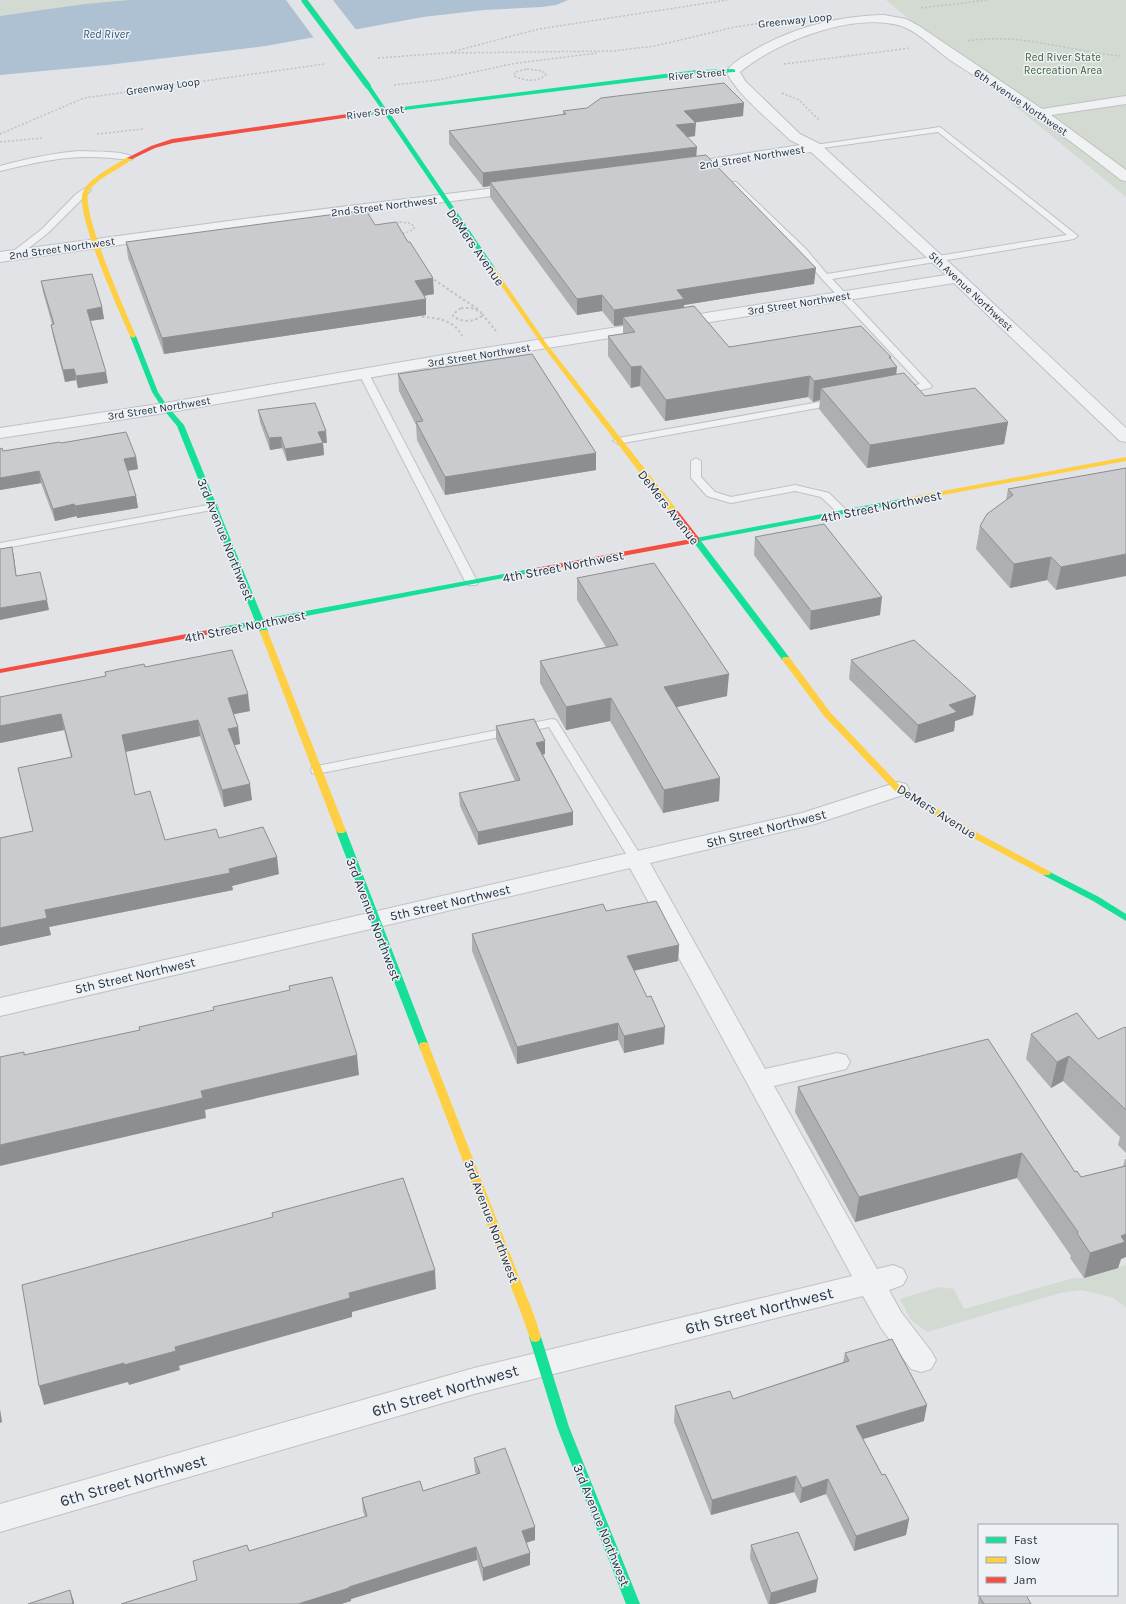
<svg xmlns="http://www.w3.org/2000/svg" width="1126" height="1604" font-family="Karla,sans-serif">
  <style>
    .green { fill: #d2dad1 }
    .water { fill: #adc1d3 }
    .pier { fill: #e1e3e6 }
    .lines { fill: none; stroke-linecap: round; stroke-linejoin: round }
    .lane-casing { stroke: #bfc1c4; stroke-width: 2 }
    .street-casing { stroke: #bfc1c4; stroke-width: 2 }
    .path-far1 { stroke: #bfc2c5; stroke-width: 1.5; stroke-dasharray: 2 2; stroke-linecap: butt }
    .path { stroke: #bfc2c5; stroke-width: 2; stroke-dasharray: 2.5 2.5; stroke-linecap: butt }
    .lane { fill: #f0f1f3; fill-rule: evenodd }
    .street { fill: #f0f1f3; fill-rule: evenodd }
    .fast { fill: #16e098; fill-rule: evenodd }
    .slow { fill: #ffcf43; fill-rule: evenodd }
    .jam { fill: #f24e42; fill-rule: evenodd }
    .fast-bridge-casing { stroke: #bdc0c4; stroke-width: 6; stroke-linecap: butt }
    .fast-bridge { stroke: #16e098; stroke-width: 5.5 }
    .wall { fill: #adafb1 }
    .shaded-wall { fill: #8d8e90 }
    .building { fill: #c9cbce; stroke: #8d8e90 }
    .labels { text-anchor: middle; stroke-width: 3; stroke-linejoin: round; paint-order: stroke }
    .far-street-label { font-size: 11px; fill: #263241; stroke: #eef2f6 }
    .far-park-label { font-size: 11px; fill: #3d5d33; stroke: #eef2f6 }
    .far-water-label { font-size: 12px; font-style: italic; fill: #2e5377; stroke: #eef2f6 }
    .street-label { font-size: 13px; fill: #263241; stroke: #eef2f6 }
    .near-street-label { font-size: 16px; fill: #263241; stroke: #eef2f6 }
  </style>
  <rect width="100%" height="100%" fill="#e1e3e6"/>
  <g class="green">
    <path d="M0 0H132L0 16Z"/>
    <path d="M886 0H1126V197Z"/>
    <path d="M1126 1265V1307L1111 1297 1082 1290 1060 1293 927 1332 910 1319 900 1299 939 1287 954 1289 964 1309 1074 1278H1084Z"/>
  </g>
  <path class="water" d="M129 0H568L556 5 542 7 484 10 423 17 266 46 107 65 0 75V16L85 4Z"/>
  <path class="pier" d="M286 0H333L357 31 314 38Z"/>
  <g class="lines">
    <g class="lane-casing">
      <g id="lane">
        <path d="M940 127 1078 236 1074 239 832 279 932 386 930 388 901 394 896 391 898 389 920 384 822 279 800 253 729 184 733 182H736L806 249 827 274 1067 235 938 132 815 149 811 147 815 145Z"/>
        <path d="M80 151C92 152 125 150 134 158L130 160C78 153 50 159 0 171V166C26 159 52 153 80 151Z"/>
        <path d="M87 187 91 190 48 233 17 257H11L10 255 11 253 42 229 76 194Z"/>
        <path d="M364 371 369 374 478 583 476 585H468L466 583 359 374Z"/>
        <path d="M836 399 840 400 841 402 840 404 618 444 613 441 618 438Z"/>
        <path d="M696 458 701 461V477L715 492 731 497 795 485 825 492 829 493 849 513 844 516 840 515 821 497 795 491 731 503 727 502 707 496 691 478V461Z"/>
        <path d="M213 504 217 505 218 507 217 509 0 549V543Z"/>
        <path d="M552 719 556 720 558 723 643 859 641 862 636 863 631 862 549 727 317 774 312 773 311 770 312 767Z"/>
      </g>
    </g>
    <g class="street-casing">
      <g id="street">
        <path d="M884 15 906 19 919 26 1042 109 1126 96V104L1051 115 1126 170V181L1121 180C1090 156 1059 132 1026 110 1001 92 976 77 950 60 935 49 915 29 898 25 849 13 777 42 740 72L745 81 800 134 820 144 963 275 1126 428V442L1120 441 954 283 460 362 165 413 0 438V428L165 403 460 352 946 275 811 152 685 171 680 170 678 167 680 164 685 163 800 145 790 140C776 126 730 88 727 71 732 63 743 57 751 52 791 28 837 16 884 15Z"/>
        <path d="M520 185 525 186 527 189 525 192 251 226 0 262V252L251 218Z"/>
        <path d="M898 782 906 784 909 789 906 794 815 824 650 863 765 1069 837 1053 846 1055 850 1062 846 1069 774 1086 877 1269 893 1265 903 1269 907 1277 903 1285 889 1290 901 1312 931 1351 936 1360 931 1369 921 1372 911 1369 881 1328 863 1296 474 1394 0 1532V1504L474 1368 852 1276 630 868 0 1016V998L802 813Z"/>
      </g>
    </g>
    <g class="path-far1">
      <path d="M921 8 987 0"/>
      <path d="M968 41C1019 32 1071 52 1122 56"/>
      <path d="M451 52 539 29 727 0"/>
      <path d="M378 58 446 53 613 51 655 46 735 27 774 21"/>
      <path d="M784 64 910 48"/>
      <path d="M527 69 542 71 546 74C539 83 524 81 514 76L515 72Z"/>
      <path d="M394 85 438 80 511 64 597 53"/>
      <path d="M782 93 799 100 820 121"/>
      <path d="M0 134 84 98 324 64"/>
      <path d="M97 134 143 129"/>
      <path d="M0 142 42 138"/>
      <path d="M400 222 409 223 414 226V229C405 235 396 235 387 229L389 225Z"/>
    </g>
    <g class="path">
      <path d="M430 277 479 310"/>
      <path d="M461 308H471L481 312 482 316C473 322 462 323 453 316V314Z"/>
      <path d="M482 314 496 331"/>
      <path d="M422 317C438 318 454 320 462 336"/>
    </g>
    <use href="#lane" class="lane"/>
    <use href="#street" class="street"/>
    <g class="fast">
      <path d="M733 69 735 70V72L697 74 389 112 495 268 492 270 490 269 384 113 369 115 366 113 382 110 365 86 368 84 370 85 386 109 697 70Z"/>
      <path d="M133 334 136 336 158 392 168 407 184 425 263 619 530 569 534 571 530 573 265 624 268 632 264 634H261L257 625 224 631H221L220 629 221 627 255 621 177 426 163 409 152 392 130 336Z"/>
      <path d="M911 497 915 499 914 501 701 541 789 657 790 659 786 661H783L692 540 696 538Z"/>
      <path d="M341 828 346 831 429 1046 428 1049H420L419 1046 336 831Z"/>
      <path d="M1046 870 1099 897 1126 914V921L1093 901 1043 875 1041 873 1043 871Z"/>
      <path d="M535 1332 539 1333 541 1337 569 1427 640 1604H626L557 1427 529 1337 531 1333Z"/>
    </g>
    <g class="slow">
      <path d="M128 157 133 158C120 170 99 176 89 191 79 208 127 315 136 336L133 338 130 336C120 313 74 212 83 192 89 178 115 165 128 157Z"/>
      <path d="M490 267H494L546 343 678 511V515H672L542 345 489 268Z"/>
      <path d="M1126 457V461L911 501 907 499 911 497Z"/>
      <path d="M261 630H267L268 632 346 831 344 833H338L336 831 260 632Z"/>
      <path d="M783 657H789L830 712 901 787 981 835 1049 871 1051 873 1049 875H1043L975 839 895 791 824 716 783 661 782 659Z"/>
      <path d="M424 1042 428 1043 429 1046 535 1318 541 1337 539 1341 535 1342 531 1341 523 1318 419 1046 420 1043Z"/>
    </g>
    <g class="jam">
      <path d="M369 111 372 113 371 114 173 143 155 148 132 159 127 158 151 146 172 139Z"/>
      <path d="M672 511H678L699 538V542L530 573 526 571 530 569 691 539 671 513Z"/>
      <path d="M224 627 228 629 227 631 0 673V669Z"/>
    </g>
    <g class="fast-bridge-casing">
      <path id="fast-bridge" d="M304 0 368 86"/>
    </g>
    <use href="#fast-bridge" class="fast-bridge"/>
  </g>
  <g class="wall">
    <path d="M563 111 743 116 695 122V136L687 137 696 157 814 284 684 305V308L729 347 891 357V360L896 374 925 396 1008 422 1004 444 867 468 819 409 820 400 813 402 808 397 665 421 640 386 631 388 608 356V336L623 334V325L614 326 602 311 577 315 490 197V186L483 187 449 144V131L563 115Z"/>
    <path d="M375 225 434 294 424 296 426 299V315L164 354 128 258 126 242Z"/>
    <path d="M41 281 102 307 104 319 90 321 108 383 78 388 76 380 65 382 53 336 51 325 52 324 43 292Z"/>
    <path d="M398 374 596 470 445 495 417 440 416 425 399 391Z"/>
    <path d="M258 410 327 443H323L324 455 287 461 282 448 270 450 260 422Z"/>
    <path d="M61 443 136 457 138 469 128 471 136 496 138 508 77 518V516L55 521 41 483 0 490V449L3 451Z"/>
    <path d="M1126 468 1056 590 1047 580 1010 588 976 549 980 526 1006 500 1008 489Z"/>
    <path d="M755 537 880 615 810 630 754 555Z"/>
    <path d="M577 578 727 696 677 707 720 778 719 801 663 813 610 721 566 730 540 683V661L606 647 577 600Z"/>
    <path d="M851 660 973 715 955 721 954 731 915 743 849 679Z"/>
    <path d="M145 667 250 711 233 714 238 727 240 744 234 745 252 800 224 807 200 736 125 752 135 795 165 840 219 838 279 874 232 886 233 890 49 927 51 935 0 946V838L33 831 18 768 71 757 64 730 0 743 106 676 105 672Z"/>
    <path d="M496 726 545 741V754L543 755 573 812V825L478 845 460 806 459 793 515 781 496 739Z"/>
    <path d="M606 911 679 945 678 961 634 971 664 1044 624 1053 618 1040 517 1064 472 951V934Z"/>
    <path d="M1126 1028V1153L1118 1145 1120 1137 1063 1081 1051 1088 1026 1059 1031 1034 1098 1039Z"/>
    <path d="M988 1039 1075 1172 1081 1177 1123 1166 1125 1159H1126V1257L1121 1259 1118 1268 1084 1278 1070 1258 1071 1256 1017 1178 855 1222 795 1112 798 1087Z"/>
    <path d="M845 1353 924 1421 863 1439 882 1475 909 1519 906 1535 854 1551 826 1494 800 1503 794 1492 711 1515 674 1422 675 1406 733 1399 843 1362Z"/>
    <path d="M474 1458 535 1527V1540L526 1542 530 1553V1565L483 1581 477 1560 351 1599V1601L341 1604H121L197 1580 249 1551 365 1517 363 1511 362 1498 423 1491 476 1474 475 1471Z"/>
    <path d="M751 1545 816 1592 775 1604H768L750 1558Z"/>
    <path d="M979 1596 1031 1604H978V1603Z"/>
  </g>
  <g class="shaded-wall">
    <path d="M744 103 743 116 684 124V111Z"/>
    <path d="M696 123 695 136 675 139 676 125Z"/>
    <path d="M697 147 696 160 490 182V186L483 187V173Z"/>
    <path d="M816 268 814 284 684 305V315L623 317V325L614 326V310L677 290Z"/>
    <path d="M433 278 434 294 416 297 415 281Z"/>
    <path d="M602 295V311L577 315V299Z"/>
    <path d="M426 299V315L164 354 162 338Z"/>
    <path d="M102 307 104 319 89 321 87 310Z"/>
    <path d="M889 357H891L890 368 897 367 895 387 821 388 820 400 813 402 814 381Z"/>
    <path d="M641 366 640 386 631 388V367Z"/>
    <path d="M74 369 76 380 65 382 63 370Z"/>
    <path d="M106 372 108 383 78 388 76 376Z"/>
    <path d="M810 376 808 397 665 421 666 400Z"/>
    <path d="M1008 422 1004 444 867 468 870 445Z"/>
    <path d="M326 431 327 443H323L324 455 287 461 285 449 318 432Z"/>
    <path d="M281 437 282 448 270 450 269 438Z"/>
    <path d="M596 453V470L445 495V477Z"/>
    <path d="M136 457 138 469 126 471 124 459Z"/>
    <path d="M39 471 41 483 0 490V478Z"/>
    <path d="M136 496 138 508 77 518 75 506Z"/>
    <path d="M74 504 77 516 55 521 53 509Z"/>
    <path d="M12 547 14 557 18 587 16 576Z"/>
    <path d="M1126 554V576L1056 590 1061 567Z"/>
    <path d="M1051 557 1047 580 1010 588 1014 564Z"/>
    <path d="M882 597 880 615 810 630 811 611Z"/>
    <path d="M47 600 49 610 0 620V608Z"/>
    <path d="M729 674 727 696 663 710 664 687Z"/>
    <path d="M248 694 250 711 230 715 228 698Z"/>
    <path d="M976 696 973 715 955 721 954 731 915 743 918 725 949 705Z"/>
    <path d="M611 698 610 721 566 730V707Z"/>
    <path d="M61 714 64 730 0 743V726Z"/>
    <path d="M198 720 200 736 125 752 122 735Z"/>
    <path d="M238 727 240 744 230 746 228 729Z"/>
    <path d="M545 741V754L537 756 536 743Z"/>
    <path d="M720 778 719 801 663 813 664 790Z"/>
    <path d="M250 784 252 800 224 807 222 790Z"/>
    <path d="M573 812V825L478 845V832Z"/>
    <path d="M277 857 279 874 232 886 233 890 49 927 51 935 0 946V928L45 910 229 869Z"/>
    <path d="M679 945 678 961 627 972V956Z"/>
    <path d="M618 1023V1040L517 1064V1047Z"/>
    <path d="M665 1027 664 1044 624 1053V1036Z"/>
    <path d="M357 1055 359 1075 205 1110 206 1118 0 1166V1145L201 1091Z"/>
    <path d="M1069 1056 1063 1081 1051 1088 1057 1062Z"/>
    <path d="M1022 1153 1017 1178 855 1222 859 1197Z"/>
    <path d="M1126 1234V1257L1121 1259 1118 1268 1084 1278 1090 1253 1121 1236Z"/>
    <path d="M435 1270 436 1289 352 1312V1317L179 1366 180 1370 129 1385 128 1382 44 1405 39 1386 175 1347 349 1293Z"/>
    <path d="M927 1405 924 1421 853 1442 856 1426Z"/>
    <path d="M0 1409 2 1422 0 1423Z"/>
    <path d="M796 1476 794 1492 711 1515 712 1500Z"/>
    <path d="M828 1479 826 1494 800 1503 802 1488Z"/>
    <path d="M909 1519 906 1535 854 1551 856 1536Z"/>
    <path d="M535 1527V1540L523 1544 522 1531Z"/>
    <path d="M476 1547 477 1560 351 1599V1601L341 1604H298L349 1587Z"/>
    <path d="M530 1553V1565L483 1581V1568Z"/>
    <path d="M818 1579 816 1592 775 1604H769L771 1593Z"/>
    <path d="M70 1590 74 1602V1604H73Z"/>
  </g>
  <g class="building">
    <path d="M724 83 744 103 684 111 696 123 676 125 697 147 483 173 449 131 566 114 563 111 587 108 601 98Z"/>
    <path d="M706 155 816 268 677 290 684 299 614 310 602 295 577 299 490 182Z"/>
    <path d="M366 210 375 225 396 222 408 242H410L433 278 415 281 426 299 162 338 126 242Z"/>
    <path d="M92 274 102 307 87 310 106 372 76 376 74 369 63 370 51 325 54 324 41 281Z"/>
    <path d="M694 306 729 347 861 326 891 357H889L897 367 814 381 810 376 666 400 641 366 631 367 608 336 635 332 623 317Z"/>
    <path d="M532 354 596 453 445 477 416 422 423 421 398 374Z"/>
    <path d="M904 373 925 396 975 388 1008 422 870 445 821 388Z"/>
    <path d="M315 403 326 431 318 432 323 443 285 449 281 437 269 438 258 410Z"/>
    <path d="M126 432 136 457 124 459 136 496 75 506 74 504 53 509 39 471 0 478V449L2 448 3 451 60 442 61 443Z"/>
    <path d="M1126 468V554L1061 567 1051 557 1014 564 980 526 987 514 1013 495 1008 489Z"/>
    <path d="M824 524 882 597 811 611 755 537Z"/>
    <path d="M12 547 16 576 40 572 47 600 0 608V549Z"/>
    <path d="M654 563 729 674 664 687 720 778 664 790 611 698 566 707 540 661 618 645 577 578Z"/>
    <path d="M914 640 976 696 949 705 957 712 918 725 851 660Z"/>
    <path d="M232 650 248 694 228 698 238 727 228 729 250 784 222 790 198 720 122 735 135 795 150 791 165 840 216 829 219 838 263 827 277 857 229 869 230 873 45 910 47 918 0 928V838L33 831 18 768 72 757 61 714 0 726V697L106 676 105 672 144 664 145 667Z"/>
    <path d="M534 719 545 741 536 743 573 812 478 832 459 793 520 780 496 726Z"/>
    <path d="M656 901 679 945 627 956 647 997 651 996 665 1027 624 1036 618 1023 517 1047 472 934 603 904 606 911Z"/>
    <path d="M332 977 357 1055 201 1091 203 1098 0 1145V1057L24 1052V1055L140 1030 139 1027 214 1010 213 1007 290 990 289 986Z"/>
    <path d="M1077 1013 1098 1039 1125 1027 1126 1028V1110L1069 1056 1057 1062 1031 1034Z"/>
    <path d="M988 1039 1075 1172 1077 1171 1081 1177 1126 1166V1234L1121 1236 1125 1242 1090 1253 1077 1233 1078 1232 1022 1153 859 1197 798 1087Z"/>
    <path d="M403 1178 435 1270 349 1293 350 1298 175 1347 176 1351 124 1365V1363L39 1386 22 1285 273 1217 272 1213Z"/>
    <path d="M892 1339 927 1405 856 1426 882 1475 885 1474 909 1519 856 1536 828 1479 802 1488 796 1476 712 1500 675 1406 730 1391 733 1399 849 1361 845 1353Z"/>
    <path d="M505 1448 535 1527 522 1531 530 1553 483 1568 476 1547 349 1587V1588L298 1604H121L197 1580 193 1561 247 1545 249 1551 367 1516 362 1498 420 1481 423 1491 480 1473 474 1458Z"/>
    <path d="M798 1532 818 1579 771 1593 751 1545Z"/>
    <path d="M70 1590 73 1604H28Z"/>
    <path d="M982 1595H1026L1031 1604H984L979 1596Z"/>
  </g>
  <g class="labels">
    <g class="far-street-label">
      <text transform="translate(795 20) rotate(-6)" y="4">Greenway Loop</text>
      <text transform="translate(697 74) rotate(-5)" y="4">River Street</text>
      <text transform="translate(163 86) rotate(-8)" y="4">Greenway Loop</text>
      <text transform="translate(1021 102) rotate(34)" y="4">6th Avenue Northwest</text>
      <text transform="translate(375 112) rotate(-7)" y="4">River Street</text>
      <text transform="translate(752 157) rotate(-9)" y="4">2nd Street Northwest</text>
      <text transform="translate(384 206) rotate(-7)" y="4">2nd Street Northwest</text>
      <text transform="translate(62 248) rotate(-8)" y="4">2nd Street Northwest</text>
      <text transform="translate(971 291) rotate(43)" y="4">5th Avenue Northwest</text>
      <text transform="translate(799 303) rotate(-9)" y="4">3rd Street Northwest</text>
      <text transform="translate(479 355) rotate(-9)" y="4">3rd Street Northwest</text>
      <text transform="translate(159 408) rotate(-9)" y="4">3rd Street Northwest</text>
    </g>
    <g class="far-park-label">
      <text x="1063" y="61">Red River State<tspan x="1063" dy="13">Recreation Area</tspan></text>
    </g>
    <g class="far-water-label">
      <text x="106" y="38">Red River</text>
    </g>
    <g class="street-label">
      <text transform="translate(476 247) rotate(55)" y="5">DeMers Avenue</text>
      <text transform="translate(881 506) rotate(-11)" y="5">4th Street Northwest</text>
      <text transform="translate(669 507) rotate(52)" y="5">DeMers Avenue</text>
      <text transform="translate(226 539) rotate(68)" y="5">3rd Avenue Northwest</text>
      <text transform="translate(563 566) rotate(-11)" y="5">4th Street Northwest</text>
      <text transform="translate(245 626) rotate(-11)" y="5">4th Street Northwest</text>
      <text transform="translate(937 811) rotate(32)" y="5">DeMers Avenue</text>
      <text transform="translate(766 828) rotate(-14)" y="5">5th Street Northwest</text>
      <text transform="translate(450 902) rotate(-13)" y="5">5th Street Northwest</text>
      <text transform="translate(374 919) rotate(69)" y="5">3rd Avenue Northwest</text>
      <text transform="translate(135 975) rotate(-13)" y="5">5th Street Northwest</text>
      <text transform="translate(492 1221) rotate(69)" y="5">3rd Avenue Northwest</text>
      <text transform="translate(602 1525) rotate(68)" y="5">3rd Avenue Northwest</text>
    </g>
    <g class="near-street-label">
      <text transform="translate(759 1310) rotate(-14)" y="6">6th Street Northwest</text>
      <text transform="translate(445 1390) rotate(-16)" y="6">6th Street Northwest</text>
      <text transform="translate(133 1480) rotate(-16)" y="6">6th Street Northwest</text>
    </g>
  </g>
  <rect x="978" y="1524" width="140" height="72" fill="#eef2f6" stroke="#9ea5ae"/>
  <rect x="986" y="1537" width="20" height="6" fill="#16e098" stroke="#9ea5ae"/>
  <text x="1014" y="1544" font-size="12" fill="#263241">Fast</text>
  <rect x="986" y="1557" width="20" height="6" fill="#ffcf43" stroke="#9ea5ae"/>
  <text x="1014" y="1564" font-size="12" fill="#263241">Slow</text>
  <rect x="986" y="1577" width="20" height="6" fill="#f24e42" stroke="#9ea5ae"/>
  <text x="1014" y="1584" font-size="12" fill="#263241">Jam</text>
</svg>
